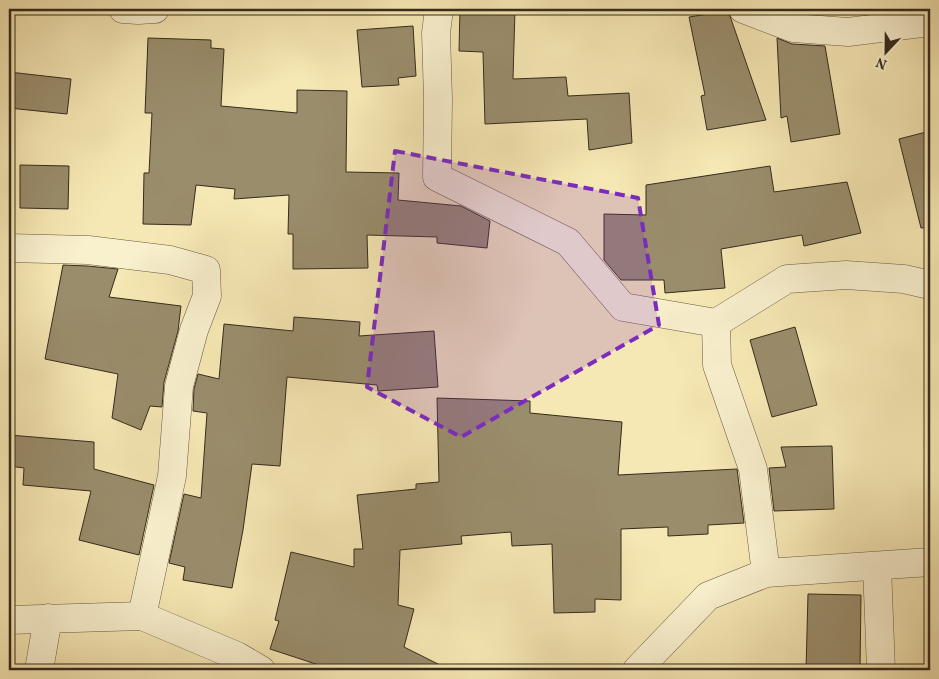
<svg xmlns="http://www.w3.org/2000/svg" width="939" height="679" font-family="Vollkorn,serif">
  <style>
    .building { fill: #9a8d6c; stroke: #362b1d }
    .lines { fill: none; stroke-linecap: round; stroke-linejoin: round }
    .street-casing { stroke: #665a43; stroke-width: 29 }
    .street { stroke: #f9f0ce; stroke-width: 28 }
    .marked { fill: #7b2cbf; fill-opacity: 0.2; stroke: #7b2cbf; stroke-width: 4; stroke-dasharray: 10 6; stroke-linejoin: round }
  </style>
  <rect width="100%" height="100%" fill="#f6e8b4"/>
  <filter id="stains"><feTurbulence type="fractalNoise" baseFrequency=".004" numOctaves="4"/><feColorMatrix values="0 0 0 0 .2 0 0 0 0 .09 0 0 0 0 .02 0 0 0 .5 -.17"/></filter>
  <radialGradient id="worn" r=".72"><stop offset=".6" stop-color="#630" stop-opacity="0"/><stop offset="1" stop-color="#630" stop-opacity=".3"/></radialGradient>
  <g class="building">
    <path d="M460 9H515L513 79 566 77 568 96 629 93 632 143 589 150 587 119 485 124 483 52 459 51Z"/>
    <path d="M786 9H819L820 14 796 13Z"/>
    <path d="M728 11 731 19 766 120 707 130 701 96 705 95 689 17Z"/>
    <path d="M413 26 416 76 398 78 399 85 362 87 357 30Z"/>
    <path d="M148 38 211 40V48L224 49 221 106 297 113V90L347 91 346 172 399 173 398 200 461 206 490 221 487 248 437 243V237L367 235 368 268 293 269V234H288L289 195 234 199 235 189 196 185 191 225 143 224 144 173H149L152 113H145Z"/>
    <path d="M777 38 792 44 825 46 840 134 791 142 787 116 781 118Z"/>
    <path d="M9 72 71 79 67 114 9 108Z"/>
    <path d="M930 131V227L921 228 899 139Z"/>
    <path d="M20 165 69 166 68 209 20 208Z"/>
    <path d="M770 166 774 192 847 182 861 233 804 246 802 235 721 249 725 288 665 293 664 280H621L604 260V214L646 215V185Z"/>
    <path d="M63 265 87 266 118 269 109 297 181 306 178 331 164 382 162 407 150 406 141 430 112 418 118 374 45 359Z"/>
    <path d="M294 317 360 322 359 336 434 331 438 387 378 391 377 385 287 377 280 466 252 464 243 530 232 588 183 580 185 567 169 563 184 494 201 498 207 413 193 411 194 389 198 374 219 379 224 324 293 331Z"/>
    <path d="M795 327 817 405 772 417 750 340Z"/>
    <path d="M437 398 530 401V413L622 422 618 475 737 469 744 523 708 525V534L668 536V527L621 529V600L595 599V612L554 613 552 544 512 546 511 532 461 536 462 544 400 550 398 605 414 609 404 647 450 670H334L270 649 279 621 275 620 291 552 354 567V549H363L357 495 416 489V484L439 482Z"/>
    <path d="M9 435 94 442V469L154 485 139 555 79 540 91 491 23 485 24 468 9 466Z"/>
    <path d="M832 446 834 509 774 511 769 468 786 467 781 447Z"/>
    <path d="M808 594 861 595 860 670H806Z"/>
  </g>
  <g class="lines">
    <g class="street-casing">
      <g id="street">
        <path d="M123 9 138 10 155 9"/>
        <path d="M439 9 436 33 438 99 437 177 568 242 623 307 716 323"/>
        <path d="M743 9 793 28 848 32 930 22"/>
        <path d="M9 248 88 250 170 260 206 270 207 296 194 330 179 386 172 476 142 616"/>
        <path d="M877 566 881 670"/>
        <path d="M766 573 753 469 717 365 716 323 787 279 846 275 904 279 930 285"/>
        <path d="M9 620 142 616 237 656 261 670"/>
        <path d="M39 670 48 618"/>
        <path d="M637 670 708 596 766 573 930 562"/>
      </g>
    </g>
    <use href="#street" class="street"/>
  </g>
  <path class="marked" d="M395 151 638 198 659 325 461 437 367 387Z"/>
  <rect width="939" height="679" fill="none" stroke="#f6e8b4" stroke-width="30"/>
  <rect x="10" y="10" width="919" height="659" fill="none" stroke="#362b1d" stroke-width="2.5"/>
  <rect x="15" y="15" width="909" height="649" fill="none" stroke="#362b1d"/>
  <g transform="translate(886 52) rotate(202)" stroke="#f9f0ce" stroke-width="4" paint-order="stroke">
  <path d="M0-4L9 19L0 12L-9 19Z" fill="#362b1d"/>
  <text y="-8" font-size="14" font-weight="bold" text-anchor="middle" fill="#362b1d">N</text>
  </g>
  <rect width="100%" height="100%" filter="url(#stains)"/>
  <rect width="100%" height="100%" fill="url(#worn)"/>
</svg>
